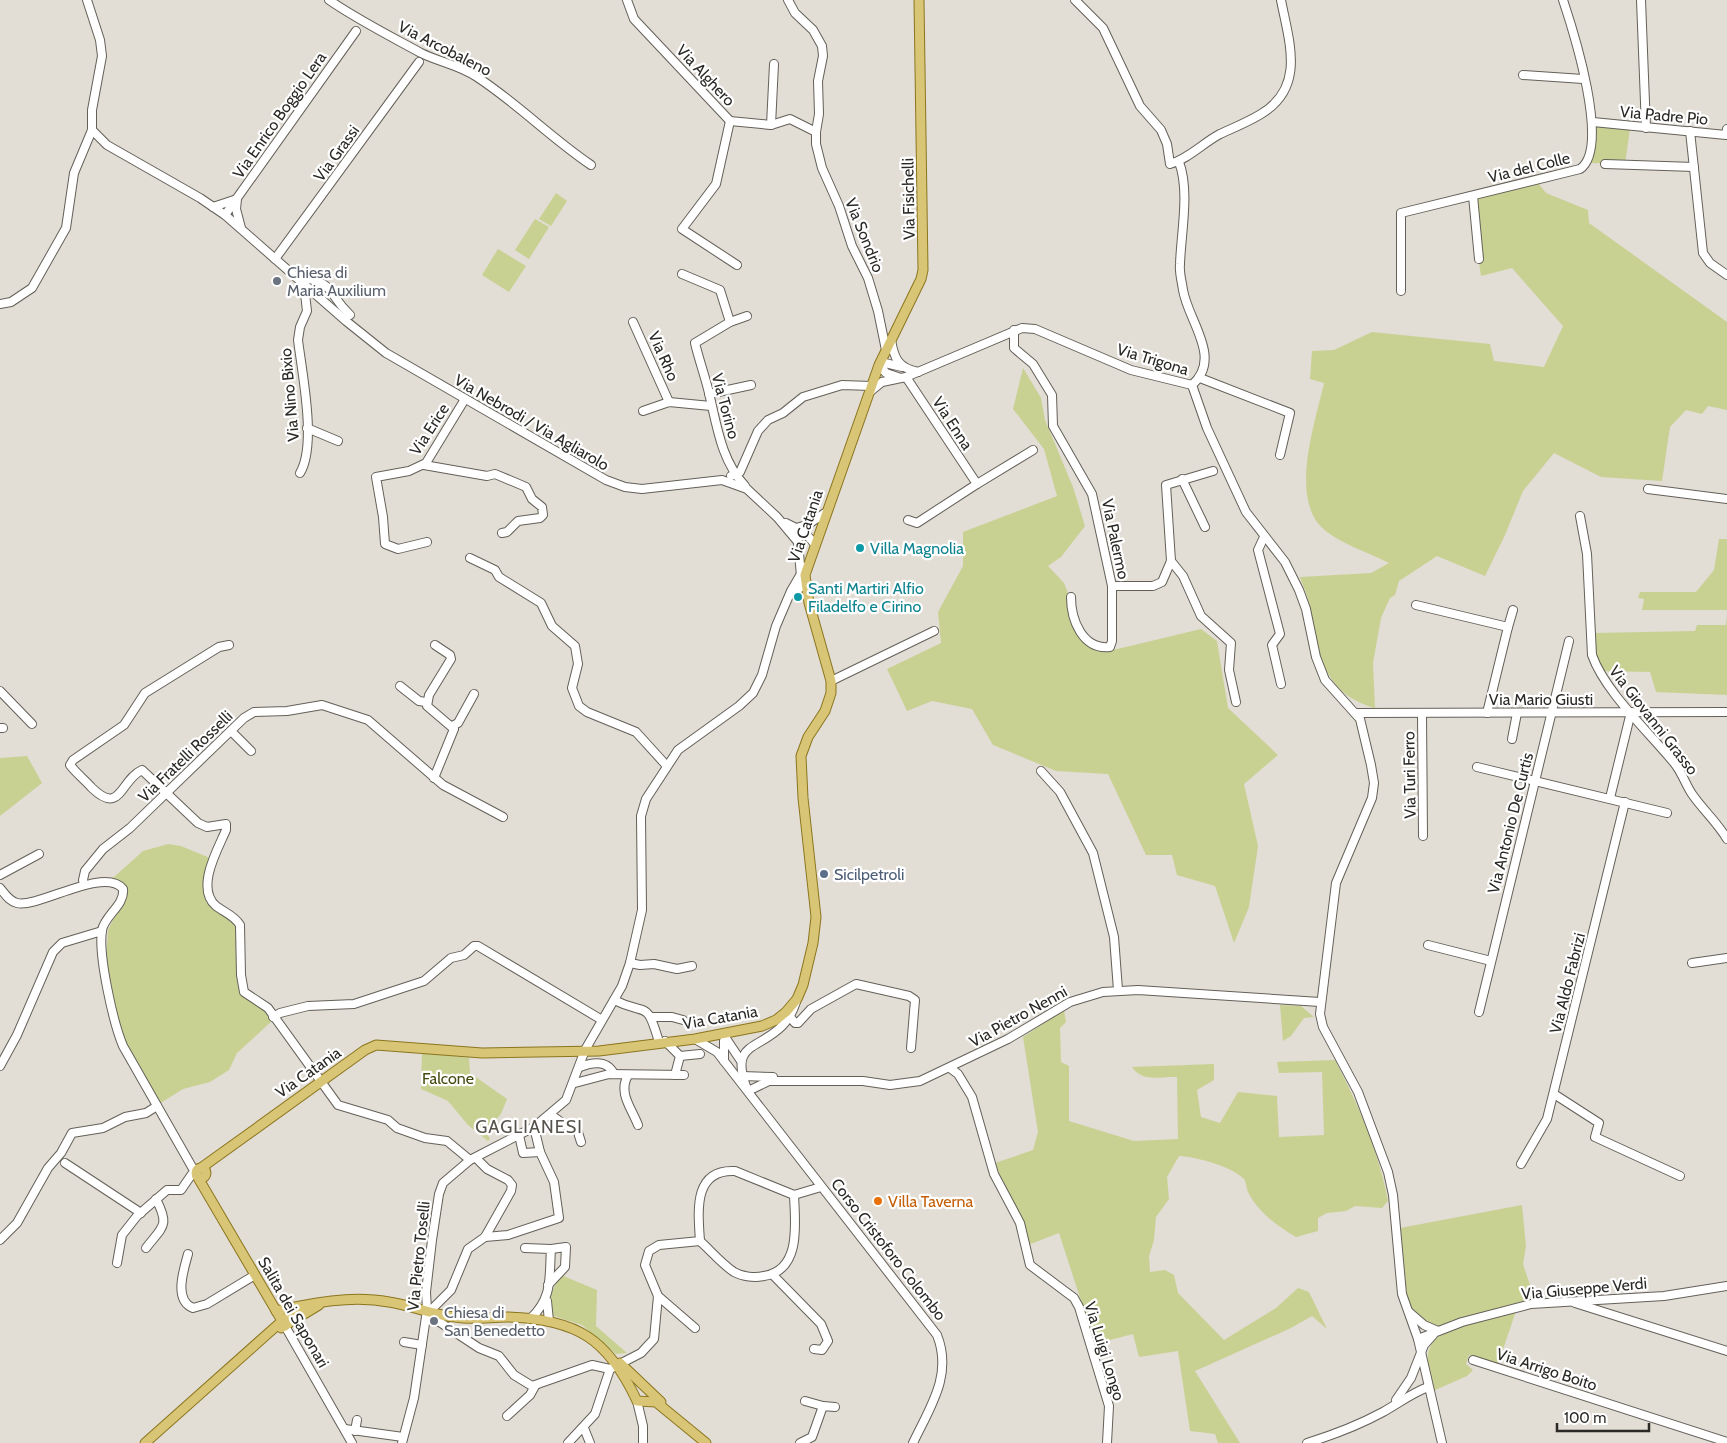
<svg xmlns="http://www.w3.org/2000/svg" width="1727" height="1443" font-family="Cabin,sans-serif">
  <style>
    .green { fill: #c9d192 }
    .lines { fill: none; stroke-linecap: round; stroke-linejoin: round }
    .minor-casing { stroke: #646059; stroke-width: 10 }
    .major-casing { stroke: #8b761e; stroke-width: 11 }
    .minor { stroke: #fff; stroke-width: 8 }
    .major { stroke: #d9c576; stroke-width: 9 }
    .worship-dot { fill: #6b7280; stroke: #fff; stroke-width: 2 }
    .culture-dot { fill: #0f9aa8; stroke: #fff; stroke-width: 2 }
    .service-dot { fill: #5c6f8a; stroke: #fff; stroke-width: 2 }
    .food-dot { fill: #e8710a; stroke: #fff; stroke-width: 2 }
    .labels { text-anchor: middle; stroke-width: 4.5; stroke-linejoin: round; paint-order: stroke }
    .street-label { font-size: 16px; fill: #2a2926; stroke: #fff }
    .worship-label { font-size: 16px; fill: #5b616d; stroke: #fff; text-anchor: start }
    .culture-label { font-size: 16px; fill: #0d838f; stroke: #fff; text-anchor: start }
    .service-label { font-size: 16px; fill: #4e5e75; stroke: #fff; text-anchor: start }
    .park-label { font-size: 16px; fill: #454a0e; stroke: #fff }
    .food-label { font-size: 16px; fill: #c56008; stroke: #fff; text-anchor: start }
    .neighbourhood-label { font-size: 18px; letter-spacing: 1px; fill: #57534c; stroke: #fff }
  </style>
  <rect width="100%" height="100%" fill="#e2ddd5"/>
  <g class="green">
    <path d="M1596 125 1630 129 1625 164 1590 163 1595 148Z"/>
    <path d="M1538 183 1546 193 1588 210 1589 223 1727 322V410L1708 406 1702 414 1686 410 1670 427 1662 481 1601 477 1554 453 1523 491 1505 535 1485 576 1437 556 1399 581 1395 595 1390 598 1381 618 1373 663 1375 708C1337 698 1324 673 1314 637 1311 626 1312 614 1309 603 1307 594 1303 586 1300 577L1371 573 1389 563C1369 553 1345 545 1327 532 1287 503 1315 424 1324 383L1310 379 1312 351 1334 350 1372 332 1490 344 1494 361 1544 367 1563 326 1512 268 1481 276 1479 263 1482 262 1477 198Z"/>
    <path d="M556 193 567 201 551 226 539 219Z"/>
    <path d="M535 219 549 227 529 259 515 250Z"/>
    <path d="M498 249 526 266 509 292 482 275Z"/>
    <path d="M1023 368 1041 398 1045 420 1073 487 1085 526 1061 557 1048 566 1064 583 1068 593 1069 608 1074 627 1109 651 1201 629 1217 641 1228 708 1278 755 1244 784 1258 846 1249 907 1234 943 1215 886 1177 875 1172 855H1146L1108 774 1056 771 993 745 972 709 932 701 907 711 887 669 941 643 938 612 963 566V532L1057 496 1044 449 1013 409Z"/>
    <path d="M1719 539H1727V610H1642L1644 599 1638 598 1640 592H1696L1714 570Z"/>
    <path d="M1727 615V695L1656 692 1650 672 1600 671 1596 664 1594 633 1695 631 1697 625H1726Z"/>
    <path d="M27 756 42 783 0 816V758Z"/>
    <path d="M168 844 181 846 210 858 207 869 206 902 236 923 242 990 266 1009 272 1021 237 1053 229 1070 210 1082 183 1089 159 1104 122 1037 106 962 108 930 127 891 126 888 103 880 114 877 143 851Z"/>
    <path d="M1280 1005 1301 1006 1314 1017 1304 1018 1291 1036 1283 1041Z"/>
    <path d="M1064 1010 1066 1022 1060 1028 1061 1062 1069 1066V1121L1134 1141 1178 1139 1177 1077C1160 1076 1143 1083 1132 1067L1214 1064V1080L1197 1090 1201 1117 1220 1123 1238 1092 1277 1096 1279 1137 1324 1135 1322 1072 1279 1073 1277 1062 1335 1060C1358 1104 1379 1152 1388 1201L1382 1208 1355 1206 1346 1211 1327 1213 1318 1218V1231L1296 1237C1277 1226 1258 1212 1248 1192 1246 1188 1247 1182 1243 1178 1230 1166 1197 1157 1179 1156L1167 1177 1169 1199 1156 1217 1154 1240 1149 1256 1150 1272 1165 1270 1174 1275 1178 1293 1224 1340 1276 1308 1298 1288 1309 1292 1327 1329 1312 1316 1289 1329 1195 1371 1240 1443H1218L1215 1434 1190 1431 1178 1351 1139 1357 1133 1334 1095 1344 1059 1233 1028 1245 995 1163 1033 1150 1038 1132 1023 1037Z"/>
    <path d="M422 1052 469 1058 470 1073 507 1099 501 1114 485 1131 490 1139 488 1141 468 1125 448 1101 421 1089Z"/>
    <path d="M1522 1205 1526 1246 1523 1264 1534 1297 1514 1305 1438 1327C1425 1323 1413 1315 1408 1303L1400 1228Z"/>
    <path d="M561 1275 597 1290 596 1326 627 1353 616 1354 582 1325 551 1315 550 1295Z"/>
    <path d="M1516 1311 1498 1364 1469 1355 1466 1364 1473 1370 1467 1376 1433 1391C1429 1377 1424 1359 1431 1345 1442 1325 1495 1317 1516 1311Z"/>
  </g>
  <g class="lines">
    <g class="minor-casing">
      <g id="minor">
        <path d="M329 0C358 20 390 36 421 53 439 62 459 65 477 77 517 103 551 138 591 165"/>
        <path d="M627 0 634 19 730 121 771 125 790 119 816 132"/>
        <path d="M788 0 795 13 813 30 822 46 823 56 818 81 819 114 816 132V144L822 168 839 206 852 246 868 278 878 311 886 350"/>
        <path d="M1075 0 1103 28 1140 106 1161 130 1167 144 1170 164C1188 159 1203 143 1220 134 1233 128 1248 122 1261 114 1306 87 1289 42 1281 0"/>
        <path d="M1641 0 1646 128"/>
        <path d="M1523 75 1583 79"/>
        <path d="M730 121 716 184 682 229 737 265"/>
        <path d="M1593 122 1726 135 1727 129"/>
        <path d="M771 125 774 64"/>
        <path d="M92 130 107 145 200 198 225 215 346 321 386 353 606 480 625 487 642 489 722 480 747 489 777 517 798 542 801 576 805 584 795 592"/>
        <path d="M1690 131 1703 253 1710 263 1727 275"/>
        <path d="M1179 162C1190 191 1181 233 1180 264 1179 273 1182 282 1183 290 1188 321 1223 358 1192 385"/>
        <path d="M1605 164 1694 167"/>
        <path d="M1473 196 1479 259"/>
        <path d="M213 207 237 199 236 209 241 228"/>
        <path d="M225 215 356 31"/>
        <path d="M275 259 419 62"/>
        <path d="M682 274 720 290 730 322"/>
        <path d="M295 276C338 283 325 291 350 315"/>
        <path d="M1401 291V213L1580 169C1611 148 1573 30 1563 0"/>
        <path d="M0 304 11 302 32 288 66 228 74 173 92 130V110L102 56 100 40 87 0"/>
        <path d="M633 322 669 402"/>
        <path d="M1014 330V348L1033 364 1052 395 1053 426 1092 494 1112 586V641L1110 647C1082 650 1071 619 1071 597"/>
        <path d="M891 340C894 358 898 368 918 372"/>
        <path d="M906 377 977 484 917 523 908 520"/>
        <path d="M901 378 886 373 879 365 885 363 902 367"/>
        <path d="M1200 378 1290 413 1280 455"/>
        <path d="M1192 385 1207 428 1246 512 1285 562 1299 590 1306 609 1316 657 1325 680 1360 719 1371 765 1374 783 1372 798 1336 883 1320 1014 1323 1027 1358 1092 1388 1172 1393 1195 1402 1294 1418 1339 1442 1443"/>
        <path d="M871 391 882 382 906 377 1022 328 1035 329 1131 370 1192 385"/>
        <path d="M709 394 751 385"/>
        <path d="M643 411 669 402 711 406"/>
        <path d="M307 428 338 441"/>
        <path d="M424 465 487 476 495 474 526 487 532 499 542 507 543 515 540 518 518 521 507 532 502 533"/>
        <path d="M300 473C317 445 302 373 298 340L300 327 307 311 304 285"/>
        <path d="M731 476 740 472 758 431 768 420 783 413 803 397 842 385 871 386"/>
        <path d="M1182 479 1205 527"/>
        <path d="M977 484 1033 450"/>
        <path d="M745 486C721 460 717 426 709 393 705 376 699 360 695 343L730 322 747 316"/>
        <path d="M1648 489 1727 499"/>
        <path d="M1580 516 1587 554 1592 655C1605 692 1650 733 1675 764 1682 773 1686 785 1692 794 1703 810 1717 822 1727 839"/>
        <path d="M786 523 804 532 814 543"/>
        <path d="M796 528 807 525 825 513"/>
        <path d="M1264 537 1258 550 1280 634 1272 645 1281 684"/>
        <path d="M427 542 398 549 385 544 383 517 376 477 409 471 426 463 465 399"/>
        <path d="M470 558 495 570 499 577 541 603 552 626 575 646 578 664 572 688 579 706 587 712 636 732 666 765"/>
        <path d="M1171 561 1183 576 1201 616 1231 643 1229 670 1236 702"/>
        <path d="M1112 586H1153L1162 582 1171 561 1166 485 1213 471"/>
        <path d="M1416 605 1508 627 1487 713"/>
        <path d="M1508 627 1513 610"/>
        <path d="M229 645 219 647 145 693 124 725 73 760 70 765C76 773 85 780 92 788 121 816 120 780 142 770L198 823 207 827 226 824V830C218 849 195 888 216 906 224 912 235 916 240 925L241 975 244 992 268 1008 338 1105 388 1120 397 1128 425 1138 447 1141 470 1160"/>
        <path d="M831 681 934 631"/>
        <path d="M400 686 419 701 426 702"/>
        <path d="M0 691 32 724"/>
        <path d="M1355 713 1727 712"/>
        <path d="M1422 714 1423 836"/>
        <path d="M452 726 458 723 474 694"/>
        <path d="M0 728H3"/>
        <path d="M231 731 251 751"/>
        <path d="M1512 739 1517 713"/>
        <path d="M1477 767 1667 813"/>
        <path d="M1041 771 1060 792 1093 853 1114 937 1118 990"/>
        <path d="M434 778 454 729 427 706 429 695 451 659 450 655 435 645"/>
        <path d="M1610 798 1631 712"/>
        <path d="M0 875 39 854"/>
        <path d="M84 885 83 880 85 871 103 849 130 828 244 718 254 712 287 711 322 705 368 720 443 785 503 817"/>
        <path d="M0 888C5 894 9 901 17 903 39 908 104 866 123 889 125 905 105 915 102 930 98 955 113 1022 123 1046L196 1174"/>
        <path d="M1428 945 1491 961"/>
        <path d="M630 963 640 965 654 964 677 969 692 966"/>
        <path d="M1692 963 1727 958"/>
        <path d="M614 1000C648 1017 646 998 659 1042"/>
        <path d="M786 1012 795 1023H798L811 1009 856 984 909 996 915 1000 911 1048"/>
        <path d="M1479 1012 1569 641"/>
        <path d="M273 1017 280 1013 308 1006 354 1004 424 981 451 958 464 955 474 946H478L602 1020"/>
        <path d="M651 1017H672L683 1020"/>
        <path d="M723 1034 741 1061"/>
        <path d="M695 1039 717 1052 937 1335C953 1375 930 1407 913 1443"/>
        <path d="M665 1041 680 1056 675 1075"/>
        <path d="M680 1056 700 1054"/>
        <path d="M724 1061V1041L727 1034"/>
        <path d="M0 1066 17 1035 53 952 62 943 102 931"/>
        <path d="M580 1067C593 1062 607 1060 614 1074"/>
        <path d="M950 1068 958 1074 972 1097 994 1174 1020 1223 1030 1265 1074 1298 1079 1307 1109 1406 1107 1443"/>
        <path d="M628 1075C618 1093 631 1107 638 1125"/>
        <path d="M742 1076 773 1077"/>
        <path d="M575 1083 609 1074 684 1075"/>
        <path d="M747 1089C729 1042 758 1051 783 1025 790 1018 793 1011 796 1002"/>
        <path d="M748 1091 769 1081H863L890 1085 920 1081 1008 1039 1070 1002 1103 992 1138 990 1320 1002"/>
        <path d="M1554 1094 1599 1123 1595 1137 1680 1176"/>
        <path d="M551 1115 567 1126H576L581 1142"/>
        <path d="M519 1135 523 1153 540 1152"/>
        <path d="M65 1163 141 1213"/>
        <path d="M1521 1164 1547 1119 1625 802"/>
        <path d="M485 1237 508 1235 559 1218 554 1182 540 1152 534 1127"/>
        <path d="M0 1240 17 1223 48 1168 61 1153 72 1133 103 1128 125 1117 146 1113 157 1106"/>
        <path d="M700 1241C711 1251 722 1264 734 1272 743 1277 755 1278 764 1276 802 1270 795 1222 794 1195"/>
        <path d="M146 1248C163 1226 170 1226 156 1199"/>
        <path d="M525 1248 551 1249C549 1278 553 1297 531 1318"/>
        <path d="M188 1254C184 1269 173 1300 193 1308L207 1304 255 1275"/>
        <path d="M117 1263 122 1235 137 1216 167 1190H181L192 1174 196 1175"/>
        <path d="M772 1274 821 1324 828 1341 822 1350 814 1349"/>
        <path d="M548 1285 565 1267 566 1247 551 1249"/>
        <path d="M658 1296 695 1328"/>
        <path d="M547 1301 549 1321"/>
        <path d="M1575 1303 1727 1351"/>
        <path d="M430 1311 451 1290 468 1249 485 1237 511 1191 512 1185 508 1180 487 1169 476 1158"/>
        <path d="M1409 1312 1424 1325 1438 1331"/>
        <path d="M438 1314V1321L479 1348 499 1356 514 1375 532 1386 592 1365 610 1369"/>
        <path d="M285 1326 352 1443"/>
        <path d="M1418 1339 1462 1322 1531 1304 1664 1296 1727 1286"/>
        <path d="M404 1342 422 1345"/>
        <path d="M1473 1360 1727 1442"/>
        <path d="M610 1369 641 1353 654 1339 658 1296 645 1265 649 1251 659 1245 700 1241C698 1211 693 1169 735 1171L794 1195 821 1187"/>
        <path d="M1396 1400 1411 1378 1424 1345 1433 1335"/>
        <path d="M637 1401 643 1426V1443"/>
        <path d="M805 1401 823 1406"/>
        <path d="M507 1416 530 1395 535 1386"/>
        <path d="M584 1428 590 1443"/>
        <path d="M345 1429 403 1437"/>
        <path d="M355 1431 357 1420"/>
        <path d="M402 1443 414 1398 427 1310 426 1292 432 1240 439 1194 443 1183 470 1160 534 1127 566 1100 585 1050 622 986 630 963 642 910 641 816 646 799 678 750 739 706 753 693 762 675 776 626 791 591 805 567"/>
        <path d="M568 1443 595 1414 610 1369"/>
        <path d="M800 1443 812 1437 823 1406 835 1407"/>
        <path d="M1307 1443C1333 1435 1359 1425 1383 1412 1399 1403 1412 1393 1428 1387"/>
      </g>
    </g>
    <g class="major-casing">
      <g id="major">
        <circle cx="201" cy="1173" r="5"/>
        <path d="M201 1168 365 1050 376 1045 482 1053 599 1051 695 1039 762 1026 776 1020 786 1012 797 999 803 985 813 943 816 917 803 798 801 756 808 737 825 711 831 693V681L809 603 805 575 879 365 921 279 923 270 919 0"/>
        <path d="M197 1176 285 1326"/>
        <path d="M276 1311C312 1303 351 1295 389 1302 411 1305 432 1315 455 1317 472 1320 490 1317 508 1317 577 1319 608 1339 637 1401L656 1402 706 1443"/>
        <path d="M281 1328 319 1305"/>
        <path d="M620 1363 661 1402"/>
        <path d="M145 1443 282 1321 301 1308"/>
      </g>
    </g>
    <use href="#minor" class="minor"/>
    <use href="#major" class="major"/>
  </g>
  <g class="worship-dot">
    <circle cx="277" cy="281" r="5"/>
    <circle cx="434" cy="1321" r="5"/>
  </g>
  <g class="culture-dot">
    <circle cx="860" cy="548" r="5"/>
    <circle cx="798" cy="597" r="5"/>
  </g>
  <circle class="service-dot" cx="824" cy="874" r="5"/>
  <circle class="food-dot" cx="878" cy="1201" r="5"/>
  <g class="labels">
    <g class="street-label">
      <text transform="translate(445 48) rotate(27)" y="6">Via Arcobaleno</text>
      <text transform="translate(706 75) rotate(47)" y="6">Via Alghero</text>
      <text transform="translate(279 115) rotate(-55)" y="6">Via Enrico Boggio Lera</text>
      <text transform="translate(1664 115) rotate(5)" y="6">Via Padre Pio</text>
      <text transform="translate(336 153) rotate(-54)" y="6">Via Grassi</text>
      <text transform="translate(1529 167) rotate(-14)" y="6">Via del Colle</text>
      <text transform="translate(908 199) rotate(-91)" y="6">Via Fisichelli</text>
      <text transform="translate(865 235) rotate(68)" y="6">Via Sondrio</text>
      <text transform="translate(664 356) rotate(66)" y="6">Via Rho</text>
      <text transform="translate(1153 359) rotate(17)" y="6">Via Trigona</text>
      <text transform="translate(289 395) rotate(-95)" y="6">Via Nino Bixio</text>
      <text transform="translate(726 406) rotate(75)" y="6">Via Torino</text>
      <text transform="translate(532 422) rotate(30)" y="6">Via Nebrodi / Via Agliarolo</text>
      <text transform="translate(953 423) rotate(57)" y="6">Via Enna</text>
      <text transform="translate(429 429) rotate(-57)" y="6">Via Erice</text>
      <text transform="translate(805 526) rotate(-71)" y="6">Via Catania</text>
      <text transform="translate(1116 539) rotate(78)" y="6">Via Palermo</text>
      <text x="1541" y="705">Via Mario Giusti</text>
      <text transform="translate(1654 720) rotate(52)" y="6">Via Giovanni Grasso</text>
      <text transform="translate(185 756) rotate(-44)" y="6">Via Fratelli Rosselli</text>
      <text transform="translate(1409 775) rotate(-91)" y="6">Via Turi Ferro</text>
      <text transform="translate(1510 823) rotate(-76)" y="6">Via Antonio De Curtis</text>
      <text transform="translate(1567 983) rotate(-76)" y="6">Via Aldo Fabrizi</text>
      <text transform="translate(1018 1016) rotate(-29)" y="6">Via Pietro Nenni</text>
      <text transform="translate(720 1017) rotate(-10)" y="6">Via Catania</text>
      <text transform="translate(308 1072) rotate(-35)" y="6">Via Catania</text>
      <text transform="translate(889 1249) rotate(52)" y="6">Corso Cristoforo Colombo</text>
      <text transform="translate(418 1256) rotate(-84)" y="6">Via Pietro Toselli</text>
      <text transform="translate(1584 1288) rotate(-5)" y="6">Via Giuseppe Verdi</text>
      <text transform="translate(294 1312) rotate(60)" y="6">Salita dei Saponari</text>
      <text transform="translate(1105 1351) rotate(73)" y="6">Via Luigi Longo</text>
      <text transform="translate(1547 1369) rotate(18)" y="6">Via Arrigo Boito</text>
    </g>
    <g class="worship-label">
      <text x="287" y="278">Chiesa di<tspan x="287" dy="18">Maria Auxilium</tspan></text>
      <text x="444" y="1318">Chiesa di<tspan x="444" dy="18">San Benedetto</tspan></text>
    </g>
    <g class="culture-label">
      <text x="870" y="554">Villa Magnolia</text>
      <text x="808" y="594">Santi Martiri Alfio<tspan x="808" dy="18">Filadelfo e Cirino</tspan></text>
    </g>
    <g class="service-label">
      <text x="834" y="880">Sicilpetroli</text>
    </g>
    <g class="park-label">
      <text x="448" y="1084">Falcone</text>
    </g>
    <g class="food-label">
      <text x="888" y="1207">Villa Taverna</text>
    </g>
    <g class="neighbourhood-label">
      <text x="529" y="1133">GAGLIANESI</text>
    </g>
  </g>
  <path d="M1557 1423v8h92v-8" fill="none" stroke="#2a2926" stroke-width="2.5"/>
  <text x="1564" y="1423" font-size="15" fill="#2a2926" stroke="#ffffff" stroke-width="4" paint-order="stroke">100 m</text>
</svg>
